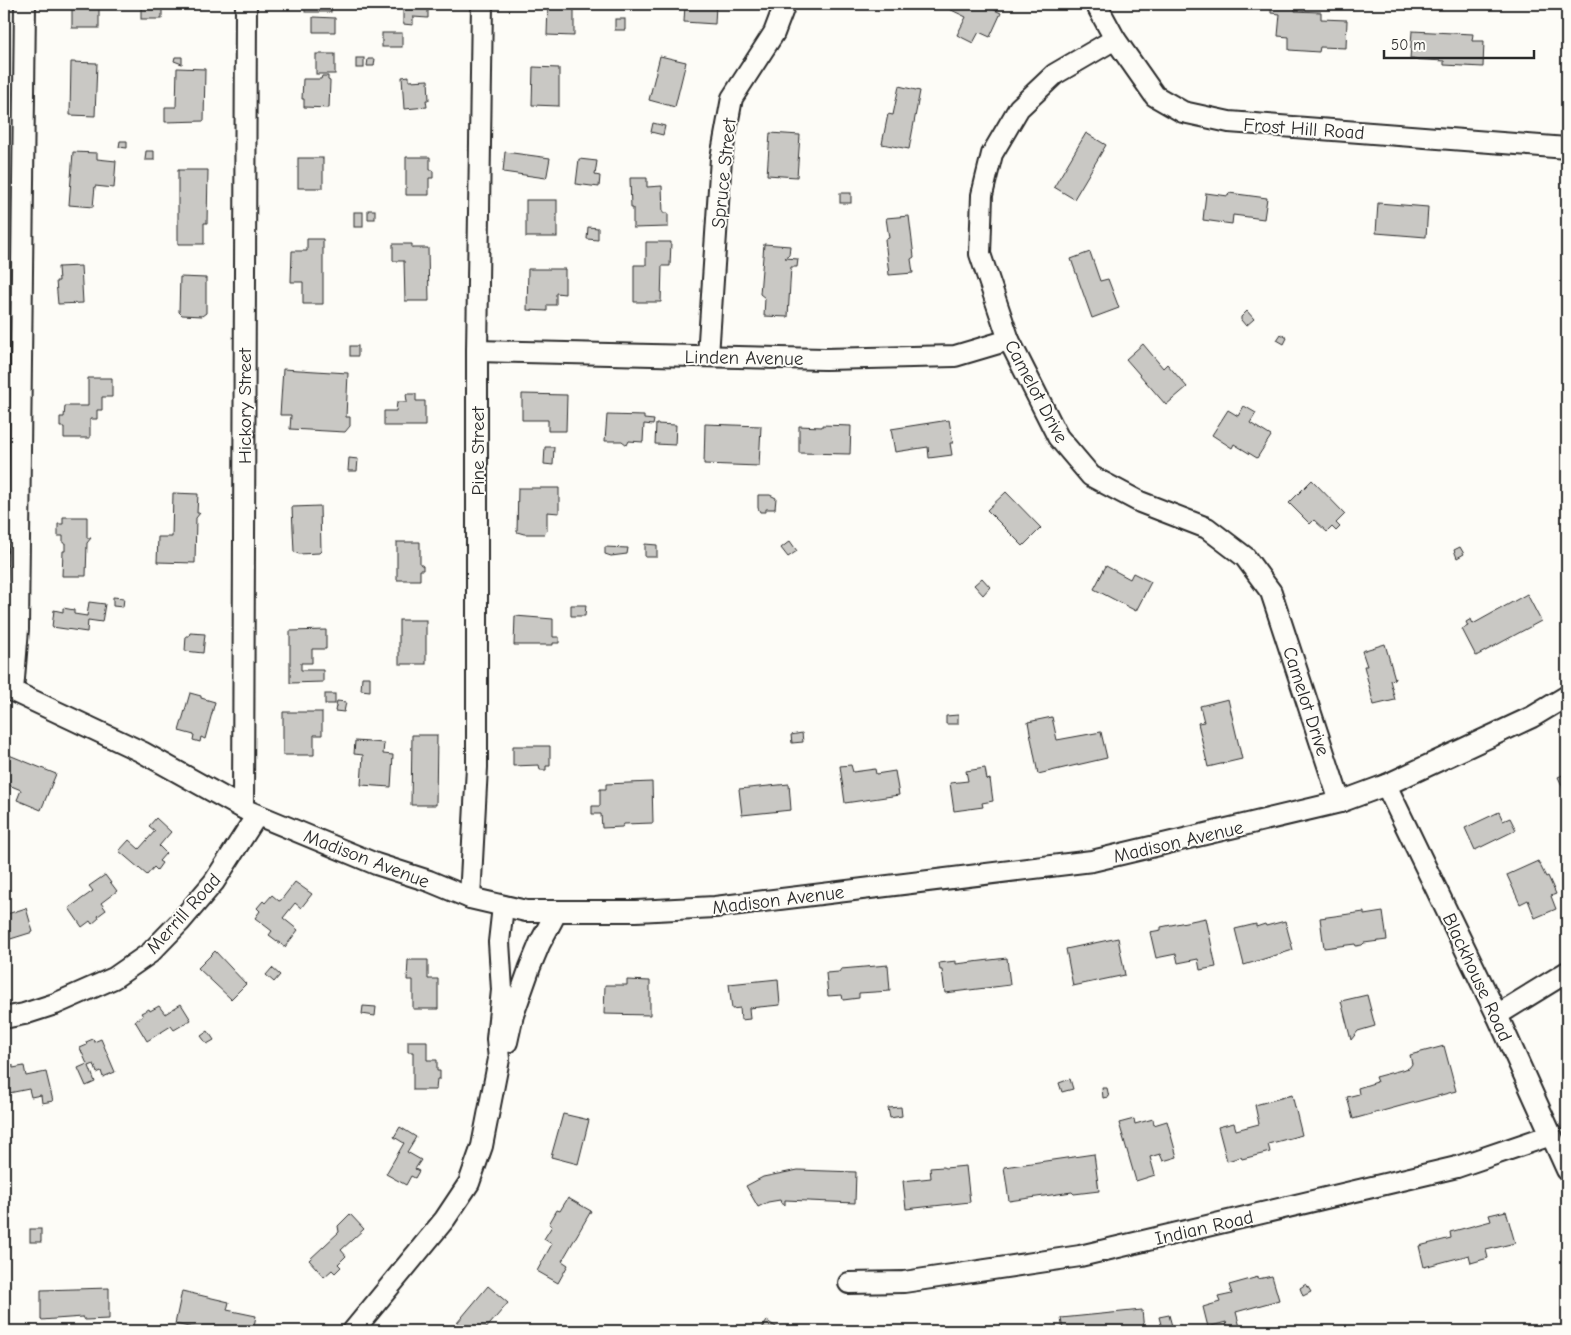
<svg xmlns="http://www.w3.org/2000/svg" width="1571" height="1335" font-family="'Comic Neue',sans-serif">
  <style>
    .building { fill: #c9c8c4; stroke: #2b2b2b }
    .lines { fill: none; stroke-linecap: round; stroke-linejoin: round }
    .minor-casing { stroke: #2b2b2b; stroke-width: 24 }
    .minor { stroke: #fdfcf7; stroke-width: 20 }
    .labels { text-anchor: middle; stroke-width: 4; stroke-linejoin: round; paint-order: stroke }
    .street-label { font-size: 19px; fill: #2b2b2b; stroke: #fdfcf7 }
  </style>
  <rect width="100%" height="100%" fill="#fdfcf7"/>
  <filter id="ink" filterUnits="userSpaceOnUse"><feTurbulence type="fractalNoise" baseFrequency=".02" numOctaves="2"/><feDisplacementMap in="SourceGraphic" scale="10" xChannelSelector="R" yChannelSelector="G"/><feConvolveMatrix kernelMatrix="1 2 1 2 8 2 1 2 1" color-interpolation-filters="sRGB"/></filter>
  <g filter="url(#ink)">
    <g class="building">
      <rect x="72" y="4" width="27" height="24"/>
      <rect x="141" y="4" width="21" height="15"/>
      <rect x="305" y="4" width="26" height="8"/>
      <path d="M403 4H431V7H428V18L413 17V25L403 24Z"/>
      <path d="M548 4H574V36L547 35Z"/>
      <path d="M685 4H716L715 24 684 22Z"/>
      <path d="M939 4H984V5L1001 13 990 37 979 32 973 43 957 35 966 17Z"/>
      <path d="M1271 4H1295V11L1321 12V19L1347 20 1346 48 1320 47 1319 52 1289 50V37L1278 36 1280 14 1271 13Z"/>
      <path d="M313 17 335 18V32H313Z"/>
      <rect x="615" y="19" width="10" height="11"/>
      <path d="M1412 31 1473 34 1472 41H1484L1483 67 1444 65V61L1410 59Z"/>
      <rect x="382" y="33" width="20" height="14"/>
      <rect x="316" y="54" width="19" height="20"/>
      <path d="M660 56 686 62 675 107 649 100Z"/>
      <path d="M175 57H182V64L174 61Z"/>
      <rect x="356" y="58" width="8" height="10"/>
      <path d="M368 59H375L374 66H367Z"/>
      <path d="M71 62 97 63 95 116 70 115Z"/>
      <path d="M533 67 559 68V106L532 105Z"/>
      <path d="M177 68 205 69 204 121 165 122V107H176Z"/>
      <path d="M322 76H328V80L330 81 329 108 304 107V99H302L303 79H321Z"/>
      <path d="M409 76V81L428 80 429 100H426L427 107 404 109 402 77Z"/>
      <path d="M899 86 920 91 909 149 882 144 888 114 893 115Z"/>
      <path d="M653 123 665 126 663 135 651 132Z"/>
      <path d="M770 133 800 135 797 177 767 175Z"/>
      <path d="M1086 133 1106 145 1074 199 1054 187Z"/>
      <path d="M120 141H127V148L119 147Z"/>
      <path d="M146 151H154V160H145Z"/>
      <path d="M73 152 97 153V159L116 161 114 188 95 186 93 207 69 205Z"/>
      <path d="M505 152 550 158 547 175 546 178 503 172Z"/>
      <path d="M406 157H430V170H433V178H429V195H406Z"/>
      <rect x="298" y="158" width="25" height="30"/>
      <path d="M579 159 597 161 595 175 600 176 599 187 576 184Z"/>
      <path d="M178 170H208L207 223H204V244H178Z"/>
      <path d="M630 178H647V187L662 186 663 213H668V227L633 228V208H631Z"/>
      <rect x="840" y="193" width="11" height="10"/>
      <path d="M1206 193 1228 196 1229 193 1267 198 1264 219 1233 215 1232 224 1203 220Z"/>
      <rect x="526" y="200" width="31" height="37"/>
      <path d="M1378 203 1428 207 1426 237 1376 233Z"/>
      <rect x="368" y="210" width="7" height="9"/>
      <rect x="354" y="212" width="9" height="15"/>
      <path d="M909 216 914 257 911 259 913 273 889 275 885 239 889 238 886 218Z"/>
      <path d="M588 227 598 228V240L587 239Z"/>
      <path d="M307 239H323V304H303V282H291L292 251H307Z"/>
      <path d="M646 242H671L670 266H662L661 302H634V265H646Z"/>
      <path d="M393 244H412V248H428L429 301H405L404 261H393Z"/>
      <path d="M764 244 790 246 789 255 785 258 798 259 797 267H791L788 317 764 316 765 298 760 294Z"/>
      <path d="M1090 252 1100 281 1108 279 1119 308 1092 318 1071 259Z"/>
      <path d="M81 266 83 303 58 304 56 281H59L58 267Z"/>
      <path d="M528 269H565V294L556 293V305H547V311L527 310Z"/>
      <path d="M180 277 206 278V313L202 316 182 315 179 312Z"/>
      <path d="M1247 311 1254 319 1246 326 1241 320V317Z"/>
      <path d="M1281 334 1287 338 1284 344 1277 340Z"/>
      <path d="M1143 344 1163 368 1167 364 1187 387 1166 405 1126 359Z"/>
      <rect x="350" y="346" width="8" height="10"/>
      <path d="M283 369 348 373 346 417H350V426L345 432 290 429 291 415H280Z"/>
      <path d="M88 378H112V397H102V410H97V419H90V438H64V427H60V417H64L65 406H88Z"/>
      <path d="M406 394H416V401H425V426H384V411H396L397 402H407Z"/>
      <path d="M522 394 567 395 566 431H548V420H522Z"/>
      <path d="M1244 406 1256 413 1250 423 1271 436 1257 458 1234 444 1232 448 1212 435 1228 410 1238 416Z"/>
      <path d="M607 415 644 416V419L654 420 653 425 644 424 643 442 629 441 627 445 622 441H605Z"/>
      <path d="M949 420 953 443H950L952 455 929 458 928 447 895 452 891 429Z"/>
      <path d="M656 424 676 425 675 445 655 444Z"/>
      <path d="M705 424 761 426 759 466 704 464Z"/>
      <path d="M822 425 851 426 850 454 799 453V426L822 427Z"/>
      <path d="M545 447H554L553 465 544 464Z"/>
      <path d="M349 458 358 459 357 471H348Z"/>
      <path d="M1312 480 1345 514 1336 523 1340 527 1336 531 1332 527 1327 532 1314 520 1310 524 1289 503Z"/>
      <path d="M518 488H559V513L547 512V531L544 534H524L517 532Z"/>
      <path d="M1006 492 1041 528 1023 546 987 510Z"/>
      <path d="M173 493 198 494 197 513H200L196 518 195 563 157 562 158 537H172Z"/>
      <path d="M758 495H770L776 498 775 509H766V512H760L758 508Z"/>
      <path d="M320 506 321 551 319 553 299 554 294 552 292 507Z"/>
      <path d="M63 517H87V538H91L87 543 86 576H62L63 551H65V543H63V536H58V524H63Z"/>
      <path d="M790 541 797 551 788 557 781 548Z"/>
      <path d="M397 542H420V564L423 566V570H420V580H397Z"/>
      <path d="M645 544 657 545V557H645Z"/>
      <path d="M605 547 628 548 627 554 611 556 605 554Z"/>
      <path d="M1460 547 1464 554 1457 558 1454 550Z"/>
      <path d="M1106 566 1130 579 1133 573 1151 582 1136 611 1094 589Z"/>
      <path d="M982 578 990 587 983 595 974 585Z"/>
      <path d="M1527 594 1541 621 1476 656 1462 629 1468 626 1466 622 1471 619 1473 624Z"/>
      <path d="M113 597 124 598 123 607 113 606Z"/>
      <path d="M89 602 105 604 102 622 88 620 87 632 52 627 54 610 63 612V608L74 610V614L87 616Z"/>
      <path d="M571 605H586L585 616H571Z"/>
      <path d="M515 616 553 619V637H559V643H553V645H514Z"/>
      <rect x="399" y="620" width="27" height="44"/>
      <path d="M326 630V649H312V663H301V670H323V682L290 683V631Z"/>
      <path d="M190 633 205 634 203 653 185 651 186 636H189Z"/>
      <path d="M1385 644 1395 679 1390 680 1395 700 1374 705 1364 666H1367L1362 651Z"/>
      <path d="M362 677H370V691L361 690Z"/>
      <path d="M190 693 201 696V698L215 702 205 739 201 737 200 742 193 740 194 735 179 731Z"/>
      <rect x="325" y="694" width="10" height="10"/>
      <path d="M1228 699 1242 759 1208 767 1198 723 1204 722 1200 706Z"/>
      <path d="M337 701 346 702 344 712 335 711Z"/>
      <path d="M283 712H322V735H314V755H283Z"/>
      <path d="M958 715V724H946V716Z"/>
      <path d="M1052 717 1057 740 1101 732 1107 758 1038 774 1028 722Z"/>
      <path d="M802 733 803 742 792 743 791 735Z"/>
      <path d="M412 735H437L436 805H411Z"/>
      <path d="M355 741 384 743 383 754 393 755 391 787 361 785 363 755 354 754Z"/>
      <path d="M513 746H550V766H546V770H540L539 765 513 766Z"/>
      <path d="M9 755 56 774 41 810 17 800 21 790 4 783V768Z"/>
      <path d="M851 765 853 772 875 769 876 774 895 771 899 795 845 803 840 766Z"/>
      <path d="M985 768 987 780 990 779 993 801 982 803 983 807 954 811 950 783 968 781 966 771Z"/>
      <path d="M1567 773V796L1558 777Z"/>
      <path d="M652 782 653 823 624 824 622 827 602 828 601 814H592V806H600V789H606V784Z"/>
      <path d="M789 784 791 810 742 815 739 789Z"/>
      <path d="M1499 812 1503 821 1510 818 1516 830 1475 850 1465 828Z"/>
      <path d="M156 818 171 832 159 846 166 853 159 861 162 863 157 870 154 867 147 875 119 851 129 840 139 849 155 831 149 826Z"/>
      <path d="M1538 861 1546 877 1548 876 1556 894 1551 896 1556 909 1535 918 1528 900 1520 904 1507 875Z"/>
      <path d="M105 875 117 891 101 903 106 910 98 916 99 918 92 924 90 921 82 927 69 908 93 891 89 886Z"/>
      <path d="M295 882 312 894 301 908 295 903 283 918 298 930 285 947 269 935 272 931 255 918 260 911 257 908 263 901 265 903 272 895 279 901 281 900Z"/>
      <path d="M26 908 33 932 4 941V915Z"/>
      <path d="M1364 912V915L1383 912 1387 940 1364 943 1362 945 1356 946 1355 944 1324 948 1320 918Z"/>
      <path d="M1206 918 1216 967 1200 970 1198 959 1178 963 1176 954 1156 958 1150 932 1161 930V927Z"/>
      <path d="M1285 921 1293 950 1244 965 1235 929 1256 924V927L1265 924 1266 926Z"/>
      <path d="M1118 938 1125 975 1073 986 1066 949Z"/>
      <path d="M215 951 246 984 231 999 198 968Z"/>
      <path d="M1007 958 1010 985 945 993 942 970H940L939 963 956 961V964Z"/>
      <path d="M408 960H428V979H438V1009H413V980H407Z"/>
      <path d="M888 965 890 991 859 993V998L843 1000 842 995 828 996 826 973 839 972 841 969Z"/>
      <path d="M272 968 280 975 274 982 266 975Z"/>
      <path d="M778 979 780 1005 749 1008 750 1019 741 1020 740 1008 732 1009 729 984Z"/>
      <path d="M627 980 650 981V1015L604 1014 605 985H627Z"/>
      <path d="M1367 995 1375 1026 1358 1031 1351 1040 1341 1001Z"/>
      <path d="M181 1004 191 1020 174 1030 171 1026 147 1041 135 1021 143 1016 141 1013 149 1009 150 1011 159 1006 165 1014Z"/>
      <path d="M363 1006 376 1007 375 1016 362 1014Z"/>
      <path d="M208 1031 214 1040 207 1044 201 1036Z"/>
      <path d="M93 1039 94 1042 101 1039 115 1072 103 1077 101 1071 97 1073 94 1064 89 1066 95 1082 86 1086 78 1068 87 1064 80 1048 87 1045 86 1042Z"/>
      <path d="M408 1041H427V1060H437V1071H440V1079H437L436 1090H413V1052H408Z"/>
      <path d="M1444 1046 1456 1091 1353 1119 1347 1097 1359 1094 1358 1088 1377 1082 1375 1077 1409 1068 1412 1064 1410 1055Z"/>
      <path d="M13 1065V1068L24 1066 26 1076 46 1072 53 1101 42 1103 41 1095 31 1097 29 1089 4 1094 5 1067Z"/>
      <path d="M1070 1079 1073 1089 1062 1092 1059 1083Z"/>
      <path d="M1102 1088H1107L1109 1097 1103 1098Z"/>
      <path d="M1292 1095 1302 1135 1268 1144 1270 1152 1242 1159 1241 1157 1227 1161 1218 1127 1234 1123 1236 1130 1259 1124 1255 1105Z"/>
      <path d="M901 1107 902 1116 890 1118 888 1108Z"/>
      <path d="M563 1114 589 1120 578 1164 551 1157Z"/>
      <path d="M1134 1119 1135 1124 1153 1119 1154 1125 1167 1121 1177 1157 1163 1161 1160 1154 1150 1157 1155 1175 1136 1181 1119 1123Z"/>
      <path d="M400 1127 416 1137 407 1152 421 1160 415 1169 419 1171 415 1178 411 1176 406 1185 386 1174 404 1143 394 1137Z"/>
      <path d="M1094 1154 1099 1191 1074 1194 1072 1192 1009 1201 1004 1167Z"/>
      <path d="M966 1166 970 1202 906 1209 903 1181 931 1178 930 1168 943 1167 945 1168Z"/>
      <path d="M798 1170 856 1172 855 1203 785 1200V1205L781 1203 780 1200 768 1202 758 1207 746 1186 763 1177Z"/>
      <path d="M568 1198 591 1211 562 1261 568 1265 558 1283 537 1271 552 1244 544 1239 552 1226 549 1224 557 1210 560 1211Z"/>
      <path d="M1506 1211 1515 1243 1486 1250 1488 1258 1471 1263 1469 1255 1424 1267 1419 1246 1451 1238 1450 1232 1491 1221 1489 1215Z"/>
      <path d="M350 1214 364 1229 341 1250 346 1256 338 1264 341 1267 335 1273 332 1270 324 1277 309 1260 339 1232 338 1226Z"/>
      <rect x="30" y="1229" width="11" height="13"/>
      <path d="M1272 1276 1279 1300 1236 1312 1240 1327 1229 1330 1226 1322 1208 1327 1203 1307 1220 1302 1218 1297 1232 1294 1229 1285 1258 1277V1279Z"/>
      <path d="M1306 1284 1311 1292 1303 1296 1300 1288Z"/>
      <path d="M488 1286 508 1303 484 1331H467L457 1323Z"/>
      <path d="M109 1288V1319L85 1320 83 1317 41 1320V1290Z"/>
      <path d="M182 1291 229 1302 227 1310 256 1316 253 1331H207L175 1324Z"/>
      <path d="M1142 1310 1144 1331H1063L1061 1318Z"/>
      <path d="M1169 1315 1172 1326 1162 1328 1159 1317Z"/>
      <path d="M767 1321 782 1331H760Z"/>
    </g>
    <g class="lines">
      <g class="minor-casing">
        <g id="minor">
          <path d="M1096 4 1115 39 1155 96 1183 112 1229 122 1567 148"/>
          <path d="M1115 39 1055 74 1019 108 992 154 982 195 980 254 1009 340 1058 437 1091 476 1140 502 1207 528 1245 557 1271 592 1340 802"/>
          <path d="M477 351 825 359 955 356 1009 340"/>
          <path d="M708 356 721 158 732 98 774 33 785 4"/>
          <path d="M4 687 142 752 248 811 376 864 429 881 470 898 526 911H636L715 907 1092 861 1340 802 1386 785 1532 717 1567 696"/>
          <path d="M13 691 18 629 25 4"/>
          <path d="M1386 785 1497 1015 1567 1170"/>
          <path d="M243 808 246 4"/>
          <path d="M470 898 477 767V351L482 4"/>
          <path d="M1497 1015 1567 972"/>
          <path d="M4 1018 24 1014 55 1004 114 978 150 953 180 922 214 882 257 815"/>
          <path d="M507 1042 513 1015 530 967 540 943 557 911"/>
          <path d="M849 1283 904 1282 1080 1256 1457 1167 1551 1135"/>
          <path d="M353 1331 445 1219 469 1183 482 1146 499 1059 497 1039 502 990 499 942 503 906"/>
        </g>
      </g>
      <use href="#minor" class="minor"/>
    </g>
  </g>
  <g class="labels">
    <g class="street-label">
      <text transform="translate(1304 128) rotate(4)" y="7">Frost Hill Road</text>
      <text transform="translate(723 173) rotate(-84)" y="7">Spruce Street</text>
      <text transform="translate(744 357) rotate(1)" y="7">Linden Avenue</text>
      <text transform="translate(1037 391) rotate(62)" y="7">Camelot Drive</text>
      <text transform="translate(244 406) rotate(-90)" y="7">Hickory Street</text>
      <text transform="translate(477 451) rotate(-90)" y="7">Pine Street</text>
      <text transform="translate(1307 701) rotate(72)" y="7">Camelot Drive</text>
      <text transform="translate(1178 841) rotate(-13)" y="7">Madison Avenue</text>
      <text transform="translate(367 858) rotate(21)" y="7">Madison Avenue</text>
      <text transform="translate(778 899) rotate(-7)" y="7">Madison Avenue</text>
      <text transform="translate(183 913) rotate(-48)" y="7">Merrill Road</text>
      <text transform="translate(1478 977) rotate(65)" y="7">Blackhouse Road</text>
      <text transform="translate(1204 1227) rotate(-13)" y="7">Indian Road</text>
    </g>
  </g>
  <rect width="1571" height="1335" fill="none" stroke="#fdfcf7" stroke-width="20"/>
  <rect x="10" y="10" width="1551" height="1315" fill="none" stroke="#2b2b2b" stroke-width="2" filter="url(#ink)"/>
  <path d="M1384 50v8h150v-8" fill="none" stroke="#2b2b2b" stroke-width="2.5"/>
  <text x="1391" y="50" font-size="15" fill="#2b2b2b" stroke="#fdfcf7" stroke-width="4" paint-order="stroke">50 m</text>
</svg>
